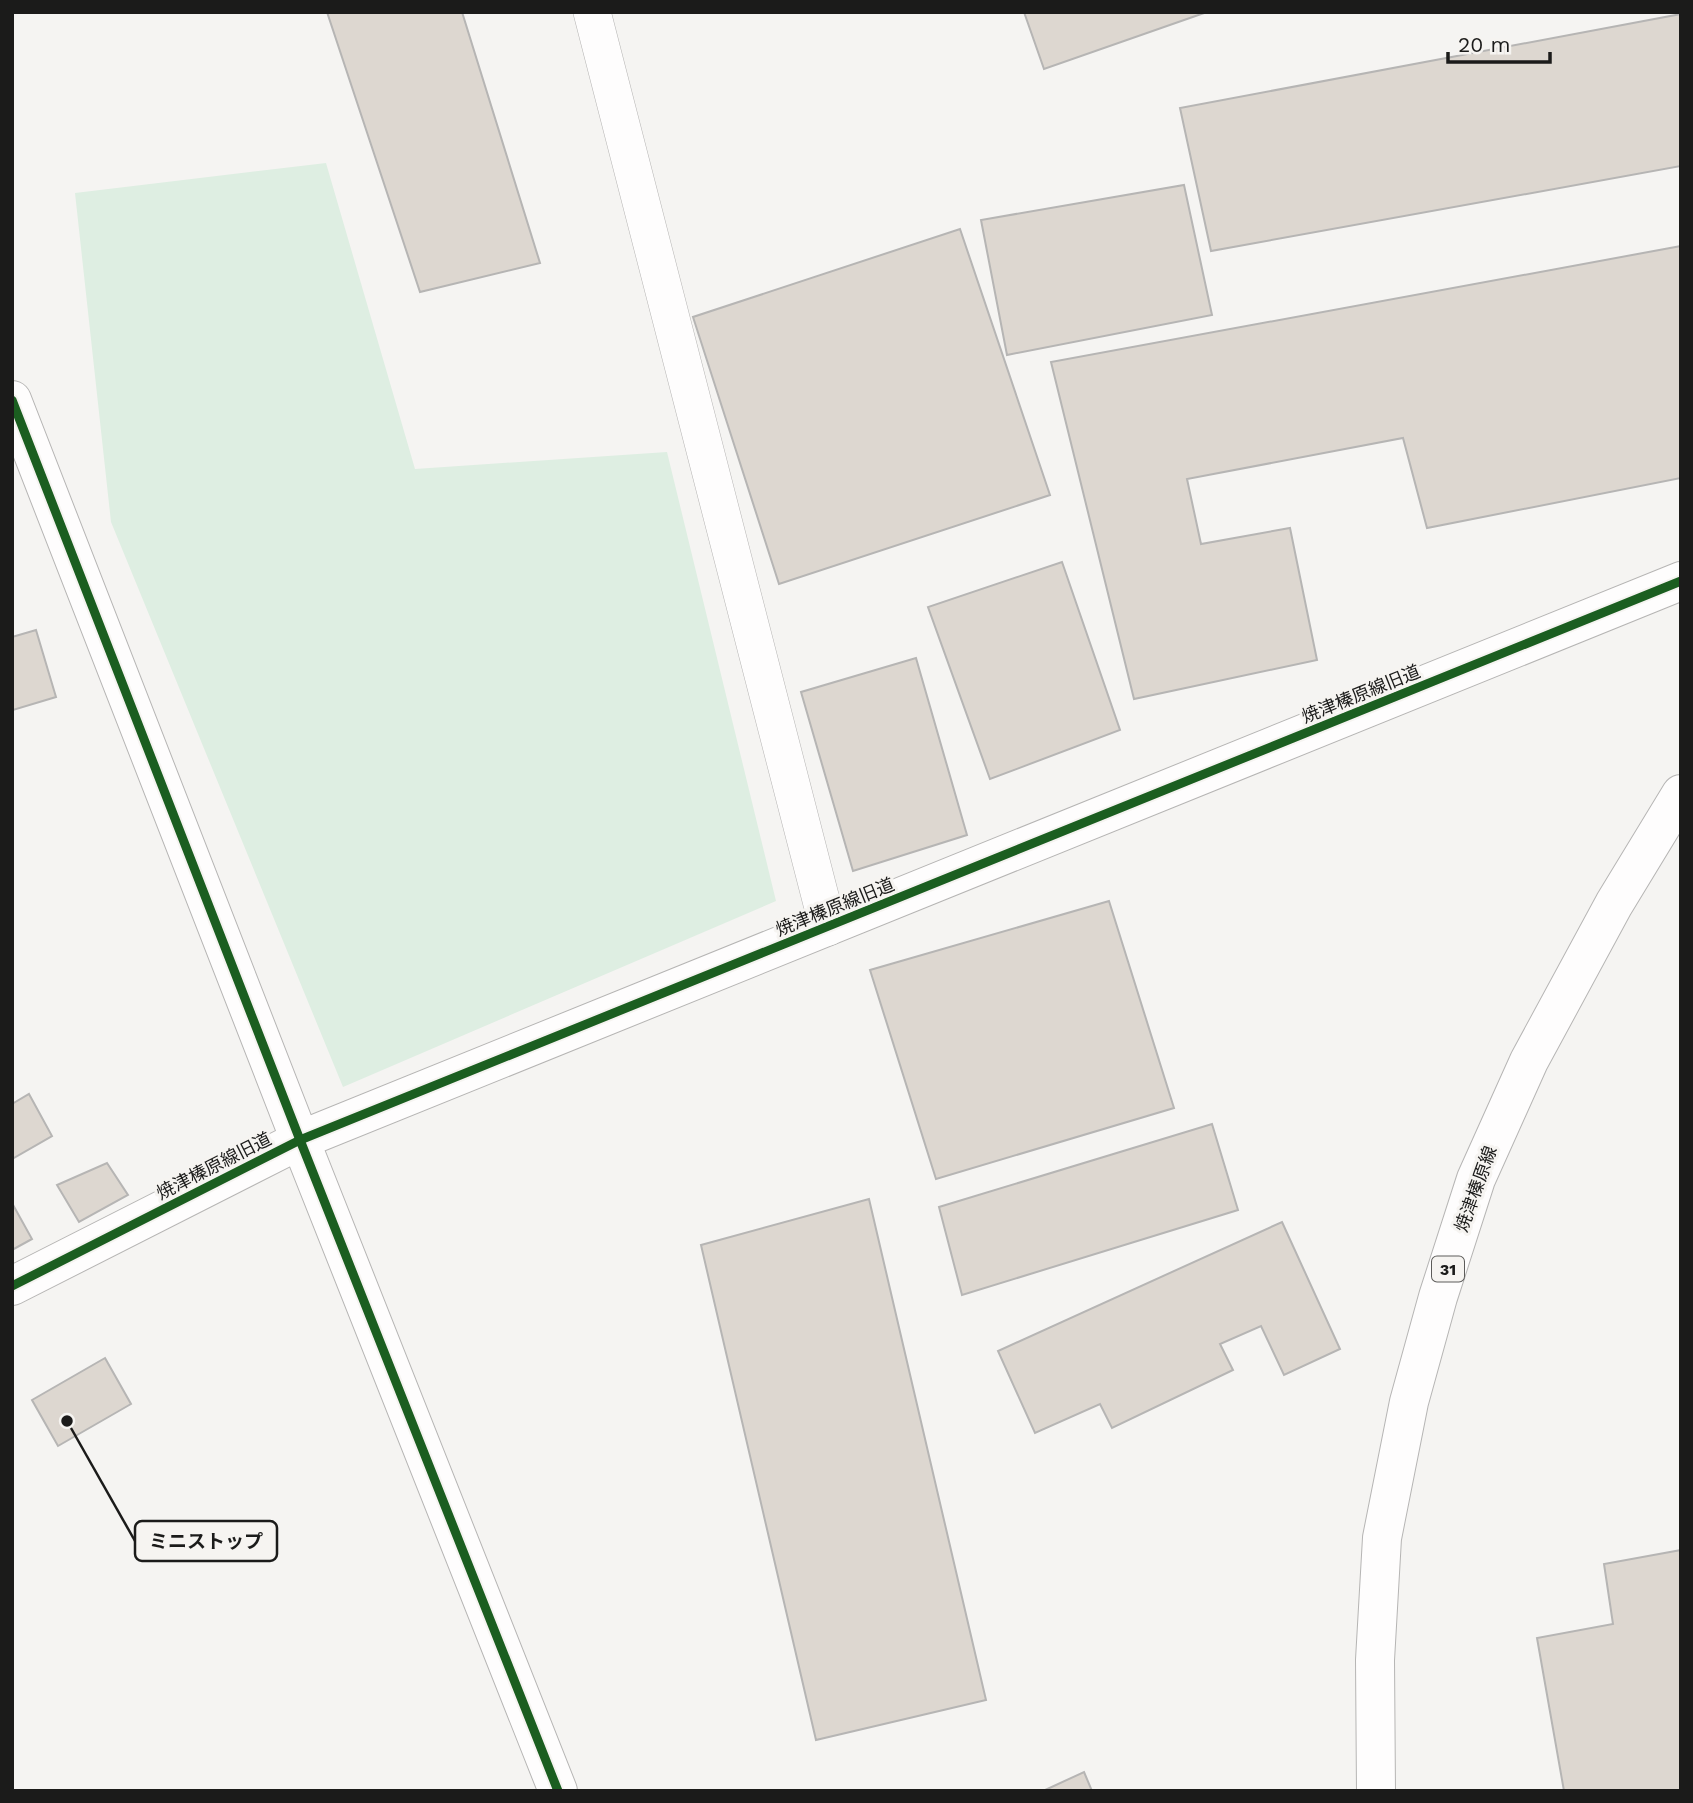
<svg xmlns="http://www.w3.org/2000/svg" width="1693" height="1803" font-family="'Work Sans','Noto Sans JP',sans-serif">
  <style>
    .green { fill: #deeee2 }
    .building { fill: #ddd7d0; stroke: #b6b5b4; stroke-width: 2 }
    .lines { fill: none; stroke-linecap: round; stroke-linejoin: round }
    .street-casing { stroke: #b6b5b4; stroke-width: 38 }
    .secondary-casing { stroke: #b6b5b4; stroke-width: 40 }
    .primary-casing { stroke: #b6b5b4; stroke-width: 40 }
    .street { stroke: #fefdfd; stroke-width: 37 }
    .secondary { stroke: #fefdfd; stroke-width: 38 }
    .primary { stroke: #fefdfd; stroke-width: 38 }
    .cycleway-casing { stroke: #f6f4f1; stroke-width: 13 }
    .cycleway { stroke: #1b5e20; stroke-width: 9 }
    .labels { text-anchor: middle; stroke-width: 6; stroke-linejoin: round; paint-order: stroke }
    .shield { fill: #f6f4f1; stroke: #5d5c5a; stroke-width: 2 }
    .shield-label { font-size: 16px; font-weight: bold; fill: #1b1b1a }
    .street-label { font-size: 18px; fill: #1b1b1a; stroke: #f6f4f1 }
    .leader { fill: none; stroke: #1b1b1a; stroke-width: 2.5 }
    .callout-dot { fill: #1b1b1a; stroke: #f6f4f1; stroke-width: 2.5 }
    .callout { fill: #f6f4f1; stroke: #1b1b1a; stroke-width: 2.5 }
    .callout-label { font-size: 19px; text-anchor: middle; font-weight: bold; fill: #1b1b1a }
  </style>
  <rect width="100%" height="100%" fill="#f5f4f2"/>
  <path class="green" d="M326 163 415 469 667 452 776 901 343 1087 111 522 75 193Z"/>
  <g class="building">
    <path d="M327 12H462L540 263 420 292Z"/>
    <path d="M1024 12H1207L1044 69Z"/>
    <path d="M1681 14V166L1211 251 1180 108Z"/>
    <path d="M1184 185 1212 315 1007 355 981 220Z"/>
    <path d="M960 229 1050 495 779 584 693 317Z"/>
    <path d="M1681 246V478L1427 528 1403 438 1187 479 1201 544 1290 528 1317 660 1134 699 1051 362Z"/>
    <path d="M1062 562 1120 730 990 779 928 607Z"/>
    <path d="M36 630 56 697 13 710 12 637Z"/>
    <path d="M916 658 967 835 853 871 801 692Z"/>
    <path d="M1109 901 1174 1108 936 1179 870 970Z"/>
    <path d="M29 1094 52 1136 12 1159V1104Z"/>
    <path d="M1212 1124 1238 1210 962 1295 939 1207Z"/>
    <path d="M107 1163 128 1195 79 1222 57 1185Z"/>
    <path d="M869 1199 986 1700 816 1740 701 1245Z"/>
    <path d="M12 1203 32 1239 12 1250Z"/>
    <path d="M1282 1222 1340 1349 1284 1375 1261 1326 1220 1344 1233 1370 1112 1428 1100 1404 1035 1433 998 1351Z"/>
    <path d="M105 1358 131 1404 58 1446 32 1400Z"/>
    <path d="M1681 1550V1791H1564L1537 1638 1613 1624 1604 1564Z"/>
    <path d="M1084 1772 1092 1791H1043Z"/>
  </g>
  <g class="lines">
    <g class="street-casing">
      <path id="street" d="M592 12 828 927"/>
    </g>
    <g class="secondary-casing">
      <g id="secondary">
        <path d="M12 400 300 1140 558 1791"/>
        <path d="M12 1286 300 1140 1681 581"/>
      </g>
    </g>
    <g class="primary-casing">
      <path id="primary" d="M1376 1791 1375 1660 1382 1538 1409 1402 1438 1297 1476 1179 1529 1061 1614 904 1681 794"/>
    </g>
    <use href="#street" class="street"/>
    <use href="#secondary" class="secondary"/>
    <use href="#primary" class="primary"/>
    <g class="cycleway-casing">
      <g id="cycleway">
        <path d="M12 400 300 1140 558 1791"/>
        <path d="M12 1286 300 1140 1681 581"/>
      </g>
    </g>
    <use href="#cycleway" class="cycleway"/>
  </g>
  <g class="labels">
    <rect class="shield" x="1432" y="1256.5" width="32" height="25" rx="5"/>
    <g class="shield-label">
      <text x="1448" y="1275">31</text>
    </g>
    <g class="street-label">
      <text transform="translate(1361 694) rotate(-22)" y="6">焼津榛原線旧道</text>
      <text transform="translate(835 907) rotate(-22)" y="6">焼津榛原線旧道</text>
      <text transform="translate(214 1166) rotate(-27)" y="6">焼津榛原線旧道</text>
      <text transform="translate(1476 1189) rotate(-70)" y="6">焼津榛原線</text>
    </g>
  </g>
  <path class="leader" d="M67 1421L135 1541"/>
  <circle class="callout-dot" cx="67" cy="1421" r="7"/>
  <rect class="callout" x="135" y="1521" width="142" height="40" rx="7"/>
  <g class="callout-label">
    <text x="206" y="1548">ミニストップ</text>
  </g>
  <rect width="1693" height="1803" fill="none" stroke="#1b1b1a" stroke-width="28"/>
  <path d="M1448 52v10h102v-10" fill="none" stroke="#1b1b1a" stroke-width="3.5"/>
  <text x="1458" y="52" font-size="21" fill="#1b1b1a" stroke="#f6f4f1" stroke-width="5" paint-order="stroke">20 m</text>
</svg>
